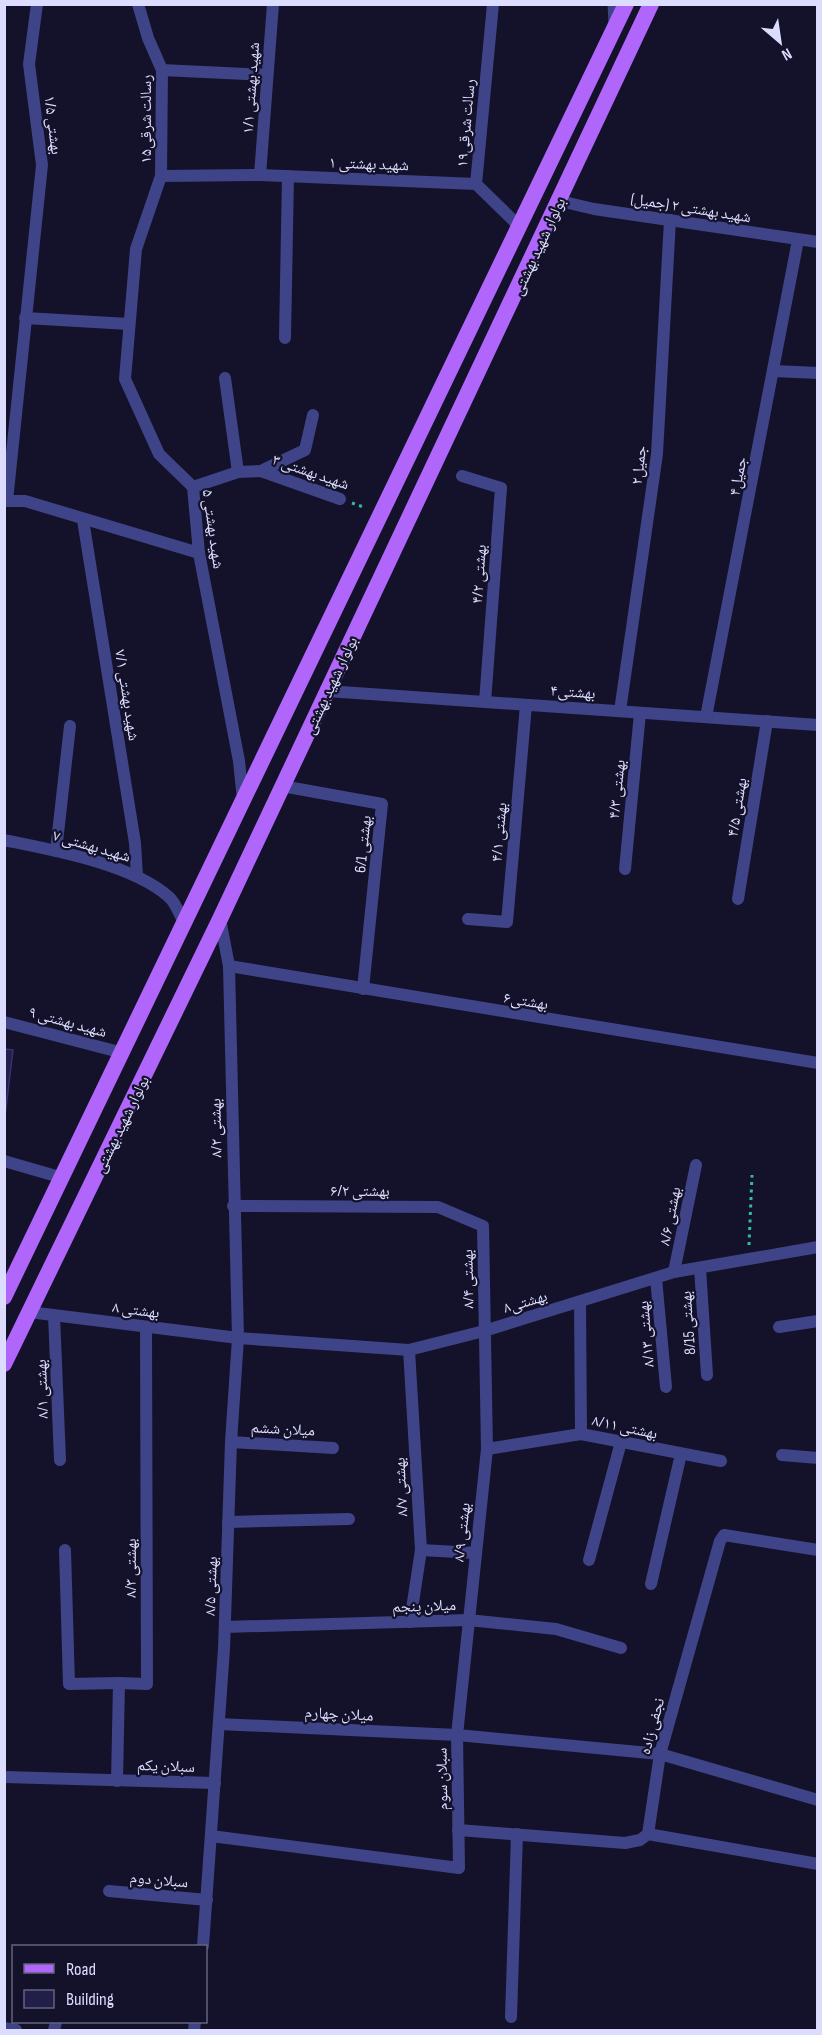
<svg xmlns="http://www.w3.org/2000/svg" width="822" height="2035" font-family="'Sofia Sans Condensed','Noto Naskh Arabic',sans-serif">
  <style>
    .building { fill: #221e4a; stroke: #363176; stroke-width: 1.5 }
    .lines { fill: none; stroke-linecap: round; stroke-linejoin: round }
    .path { stroke: #34b9a2; stroke-width: 3; stroke-dasharray: 3 4.5; stroke-linecap: butt }
    .service { stroke: #3e4487; stroke-width: 9 }
    .minor { stroke: #3e4487; stroke-width: 12 }
    .primary { stroke: #b166fb; stroke-width: 16 }
    .labels { text-anchor: middle; stroke-width: 4.5; stroke-linejoin: round; paint-order: stroke }
    .street-label { font-size: 16px; fill: #dcdcfe; stroke: #13122a }
  </style>
  <rect width="100%" height="100%" fill="#13122a"/>
  <path class="building" d="M4 1049 13 1050 5 1116H4Z"/>
  <g class="lines">
    <g class="path">
      <path d="M352 503 366 508"/>
      <path d="M749 1245 752 1175"/>
    </g>
    <path class="service" d="M612 4 613 23"/>
    <g class="minor">
      <path d="M138 4 148 38 162 70 161 176 260 175 476 184"/>
      <path d="M493 4 476 184 520 227"/>
      <path d="M162 70 267 75"/>
      <path d="M260 175 273 4"/>
      <path d="M161 176 136 249 125 379 159 454 193 487 199 553 239 761 243 800"/>
      <path d="M560 201 594 209 818 242"/>
      <path d="M25 318 129 324"/>
      <path d="M285 338 288 176"/>
      <path d="M774 371 818 373"/>
      <path d="M225 378 238 472"/>
      <path d="M261 471 305 450 313 415"/>
      <path d="M462 476 501 488 485 702"/>
      <path d="M193 487 238 472 261 471 340 499"/>
      <path d="M4 501H25L199 553"/>
      <path d="M7 501 42 165 29 64 37 4"/>
      <path d="M83 520 135 843 137 876"/>
      <path d="M327 691 818 725"/>
      <path d="M620 711 657 454 670 220"/>
      <path d="M706 717 798 240"/>
      <path d="M282 786 382 804 363 989"/>
      <path d="M4 840C53 850 132 864 169 897 176 903 180 916 185 924"/>
      <path d="M56 851 70 726"/>
      <path d="M625 869 640 713"/>
      <path d="M738 899 767 721"/>
      <path d="M468 919 507 922 526 705"/>
      <path d="M229 966 818 1063"/>
      <path d="M4 1022 123 1053"/>
      <path d="M4 1161 63 1178"/>
      <path d="M700 1268 707 1375"/>
      <path d="M674 1272 696 1165"/>
      <path d="M656 1278 666 1387"/>
      <path d="M580 1302 581 1434 721 1461"/>
      <path d="M29 1312 238 1338 409 1350 484 1331 674 1272 818 1247"/>
      <path d="M54 1315 60 1460"/>
      <path d="M779 1327 818 1321"/>
      <path d="M409 1350 421 1550 410 1622"/>
      <path d="M231 1442 333 1448"/>
      <path d="M487 1449 581 1434"/>
      <path d="M782 1455 818 1458"/>
      <path d="M228 1522 349 1519"/>
      <path d="M65 1550 69 1684 119 1683"/>
      <path d="M421 1550 475 1553"/>
      <path d="M589 1560 621 1442"/>
      <path d="M651 1584 681 1454"/>
      <path d="M225 1627 468 1620 556 1629 621 1648"/>
      <path d="M219 1724 457 1735 660 1754 818 1800"/>
      <path d="M4 1777 215 1783"/>
      <path d="M117 1781 119 1683 147 1684 146 1327"/>
      <path d="M458 1830 625 1843 640 1840 648 1834 660 1754 720 1541 724 1535 818 1550"/>
      <path d="M648 1834 818 1864"/>
      <path d="M211 1836 459 1868 457 1735 487 1449 483 1226 438 1207 233 1206"/>
      <path d="M109 1891 207 1900"/>
      <path d="M203 1946 224 1649 231 1442 238 1338 229 966 220 919"/>
      <path d="M511 2017 517 1834"/>
      <path d="M4 2028 16 2030"/>
      <path d="M54 2030 56 2022"/>
      <path d="M194 2030 195 2022"/>
    </g>
    <g class="primary">
      <path d="M4 1297 626 4"/>
      <path d="M4 1364 220 919 651 4"/>
    </g>
  </g>
  <g class="labels">
    <g class="street-label">
      <text transform="translate(250 88) rotate(-86)" y="6">شهید بهشتی ۱/۱</text>
      <text transform="translate(145 119) rotate(-90)" y="6">رسالت شرقی۱۵</text>
      <text transform="translate(465 123) rotate(-85)" y="6">رسالت شرقی۱۹</text>
      <text transform="translate(54 125) rotate(83)" y="6">بهشتی ۱/۵</text>
      <text transform="translate(369 163) rotate(2)" y="6">شهید بهشتی ۱</text>
      <text transform="translate(691 207) rotate(9)" y="6">شهید بهشتی ۲ (جمیل)</text>
      <text transform="translate(538 246) rotate(-65)" y="6">بولوار شهید بهشتی</text>
      <text transform="translate(638 465) rotate(-83)" y="6">جمیل۲</text>
      <text transform="translate(311 471) rotate(19)" y="6">شهید بهشتی ۳</text>
      <text transform="translate(737 476) rotate(-79)" y="6">جمیل۴</text>
      <text transform="translate(214 529) rotate(82)" y="6">شهید بهشتی ۵</text>
      <text transform="translate(478 574) rotate(-86)" y="6">بهشتی ۴/۲</text>
      <text transform="translate(330 685) rotate(-65)" y="6">بولوار شهید بهشتی</text>
      <text transform="translate(573 691) rotate(4)" y="6">بهشتی۴</text>
      <text transform="translate(128 695) rotate(81)" y="6">شهید بهشتی ۷/۱</text>
      <text transform="translate(616 789) rotate(-84)" y="6">بهشتی ۴/۳</text>
      <text transform="translate(736 807) rotate(-81)" y="6">بهشتی ۴/۵</text>
      <text transform="translate(498 832) rotate(-85)" y="6">بهشتی ۴/۱</text>
      <text transform="translate(362 844) rotate(-84)" y="6">بهشتی 6/1</text>
      <text transform="translate(92 845) rotate(16)" y="6">شهید بهشتی ۷</text>
      <text transform="translate(526 1000) rotate(9)" y="6">بهشتی۶</text>
      <text transform="translate(68 1021) rotate(15)" y="6">شهید بهشتی ۹</text>
      <text transform="translate(121 1124) rotate(-64)" y="6">بولوار شهید بهشتی</text>
      <text transform="translate(215 1128) rotate(-91)" y="6">بهشتی ۸/۲</text>
      <text x="360" y="1196">بهشتی ۶/۲</text>
      <text transform="translate(669 1216) rotate(-79)" y="6">بهشتی ۸/۶</text>
      <text transform="translate(467 1279) rotate(-91)" y="6">بهشتی ۸/۴</text>
      <text transform="translate(525 1301) rotate(-17)" y="6">بهشتی۸</text>
      <text transform="translate(136 1309) rotate(7)" y="6">۸ بهشتی</text>
      <text transform="translate(687 1323) rotate(-94)" y="6">بهشتی 8/15</text>
      <text transform="translate(645 1334) rotate(-95)" y="6">بهشتی ۸/۱۳</text>
      <text transform="translate(41 1389) rotate(-92)" y="6">بهشتی ۸/۱</text>
      <text transform="translate(625 1426) rotate(12)" y="6">بهشتی ۸/۱۱</text>
      <text transform="translate(283 1428) rotate(3)" y="6">میلان ششم</text>
      <text transform="translate(400 1487) rotate(-93)" y="6">بهشتی ۸/۷</text>
      <text transform="translate(461 1532) rotate(-84)" y="6">بهشتی ۸/۹</text>
      <text transform="translate(130 1568) rotate(-90)" y="6">بهشتی ۸/۳</text>
      <text transform="translate(210 1586) rotate(-88)" y="6">بهشتی ۸/۵</text>
      <text transform="translate(424 1605) rotate(-2)" y="6">میلان پنجم</text>
      <text transform="translate(339 1713) rotate(3)" y="6">میلان چهارم</text>
      <text transform="translate(651 1726) rotate(-75)" y="6">نجفی زاده</text>
      <text transform="translate(166 1765) rotate(2)" y="6">سبلان یکم</text>
      <text transform="translate(441 1779) rotate(-91)" y="6">سبلان سوم</text>
      <text transform="translate(159 1879) rotate(5)" y="6">سبلان دوم</text>
    </g>
  </g>
  <rect width="822" height="2035" fill="none" stroke="#dcdcfe" stroke-width="12"/>
  <rect x="12" y="1945" width="195" height="78" fill="#13122a" stroke="#63637f" stroke-width="1.5"/>
  <rect x="24" y="1964" width="30" height="9" fill="#b166fb" stroke="#63637f" stroke-width="1.5"/>
  <text x="66" y="1975" font-size="18" fill="#dcdcfe">Road</text>
  <rect x="24" y="1990" width="30" height="18" fill="#221e4a" stroke="#63637f" stroke-width="1.5"/>
  <text x="66" y="2005" font-size="18" fill="#dcdcfe">Building</text>
  <g transform="translate(780 42) rotate(151)" stroke="#13122a" stroke-width="4.5" paint-order="stroke">
  <path d="M0-4.5L10 22L0 15L-10 22Z" fill="#dcdcfe"/>
  <text y="-9" font-size="16" font-weight="bold" text-anchor="middle" fill="#dcdcfe">N</text>
  </g>
</svg>
